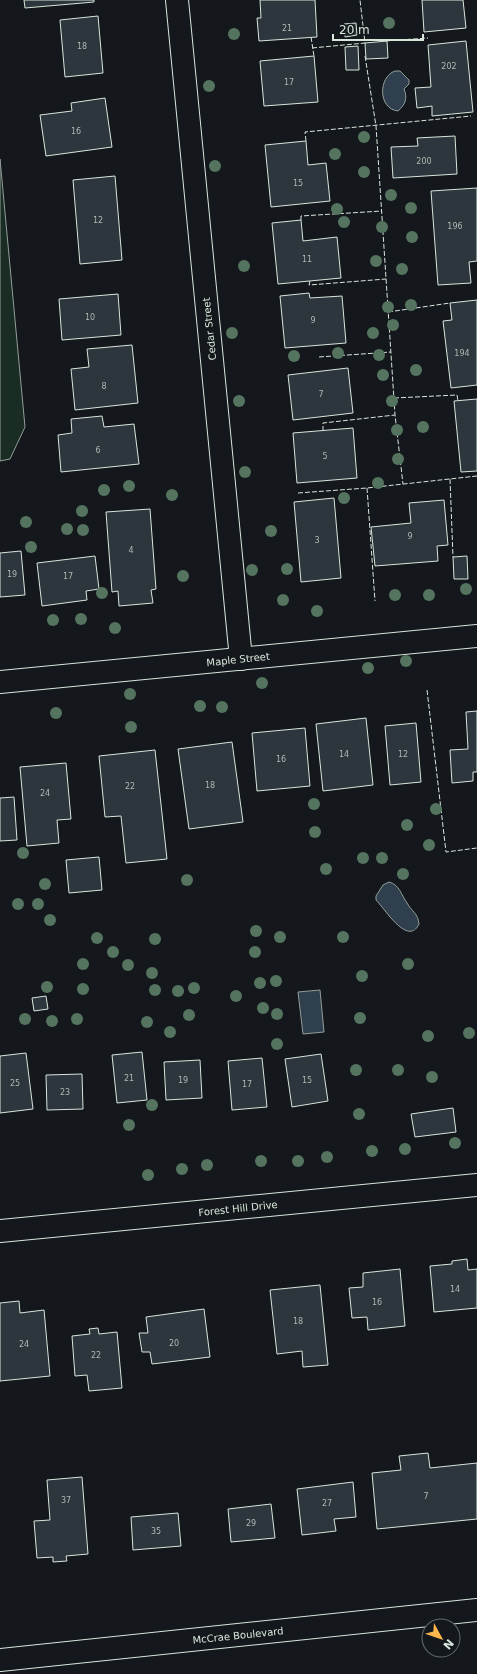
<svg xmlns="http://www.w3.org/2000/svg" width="477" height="1674" font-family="'DejaVu Sans',sans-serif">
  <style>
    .green { fill: #1a2d24; stroke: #939e99 }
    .water { fill: #2f3f4d; stroke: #939e99 }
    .building { fill: #2c363c; stroke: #d8e6dc }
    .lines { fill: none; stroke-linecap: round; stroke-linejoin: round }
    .street-casing { stroke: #d8e6dc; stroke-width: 24 }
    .street { stroke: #14181c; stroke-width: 22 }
    .fence { stroke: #d8e6dc; stroke-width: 1; stroke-dasharray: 5 2; stroke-linecap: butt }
    .tree { fill: #55745f }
    .labels { text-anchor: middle; stroke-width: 3; stroke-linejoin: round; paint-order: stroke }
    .number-label { font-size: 8px; fill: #adbab4 }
    .street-label { font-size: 10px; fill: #d8e6dc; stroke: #14181c }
  </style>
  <rect width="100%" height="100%" fill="#14181c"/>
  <path class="green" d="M0 159 25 427 10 459 0 461Z"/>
  <g class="water">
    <path d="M395 71H400L409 80V84L404 89C408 98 405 105 398 111 378 109 378 77 395 71Z"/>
    <path d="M389 882C400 885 401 895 407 903 412 912 418 913 419 924 408 947 385 909 376 900V896L383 885Z"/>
    <path d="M320 990 324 1032 303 1034 298 992Z"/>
  </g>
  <g class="building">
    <path d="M24 0H94V2L25 8Z"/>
    <path d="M260 0H315L317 37 259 41 257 18H261Z"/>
    <path d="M422 0H463L466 28 424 32Z"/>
    <path d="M98 16 103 73 65 77 60 20Z"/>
    <path d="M356 23 357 35 345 37 344 24Z"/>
    <path d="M387 41 388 58 366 59 365 43Z"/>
    <path d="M466 41 473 112 432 116V106L417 108 415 88 431 87 428 45Z"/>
    <path d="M358 46 359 70H346L345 47Z"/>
    <path d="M314 56 318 102 264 106 260 61Z"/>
    <path d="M105 98 112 147 46 156 40 115 72 111 71 103Z"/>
    <path d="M455 136 457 174 393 178 391 147 418 146 417 138Z"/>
    <path d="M306 141 308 165 326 163 330 201 271 207 265 145Z"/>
    <path d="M115 176 122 260 80 264 73 180Z"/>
    <path d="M477 188V261L469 262 471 283 438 285 431 191Z"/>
    <path d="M301 220 303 241 337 237 341 278 278 284 272 223Z"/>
    <path d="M309 293 310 298 342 296 346 343 285 348 280 296Z"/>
    <path d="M118 294 121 335 62 340 59 299Z"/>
    <path d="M477 300V385L451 388 443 321 452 320 450 303Z"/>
    <path d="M132 345 138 403 75 410 71 369 89 367 87 349Z"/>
    <path d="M348 368 353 413 293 420 288 375Z"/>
    <path d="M477 399V471L461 472 454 401Z"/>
    <path d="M102 416 104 427 134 424 139 464 61 472 58 435 72 433 71 419Z"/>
    <path d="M353 428 357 478 297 483 293 433Z"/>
    <path d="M334 498 341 578 301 582 294 502Z"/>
    <path d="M444 500 448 545 437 546 438 561 375 566 371 527 411 523 409 503Z"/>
    <path d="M150 509 156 589 151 590 153 603 119 606 118 591 112 592 106 512Z"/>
    <path d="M21 551 25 595 0 597V553Z"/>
    <path d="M95 556 99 589 86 591 87 600 42 606 37 563Z"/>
    <path d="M467 556 468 579H454L453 557Z"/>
    <path d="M477 711V772H473V781L452 783 450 750 468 749 466 712Z"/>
    <path d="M366 718 373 785 323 791 316 724Z"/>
    <path d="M416 723 421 782 390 785 385 726Z"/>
    <path d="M305 728 310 786 257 791 252 733Z"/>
    <path d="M232 742 243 822 189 829 178 749Z"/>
    <path d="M155 750 167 859 126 863 121 816 105 817 99 756Z"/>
    <path d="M66 763 71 819 57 820 59 843 27 846 20 767Z"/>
    <path d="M14 797 17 840 0 841V798Z"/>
    <path d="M99 857 102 890 69 893 66 860Z"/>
    <path d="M46 996 48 1009 34 1011 32 998Z"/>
    <path d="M142 1052 147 1100 117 1103 112 1055Z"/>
    <path d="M26 1053 33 1109 0 1113V1056Z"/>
    <path d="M321 1054 328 1101 292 1107 285 1059Z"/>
    <path d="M262 1058 267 1107 232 1110 228 1061Z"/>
    <path d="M200 1060 202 1098 166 1100 164 1062Z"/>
    <path d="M82 1074 83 1109 47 1110 46 1075Z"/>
    <path d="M453 1108 456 1132 415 1137 411 1114Z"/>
    <path d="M467 1259 468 1270 477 1269V1308L434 1312 430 1266 452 1264V1261Z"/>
    <path d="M400 1269 405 1326 368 1330 367 1317 352 1318 349 1288 363 1287V1273Z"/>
    <path d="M320 1285 328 1365 303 1367 302 1351 277 1354 270 1290Z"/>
    <path d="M19 1301 20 1313 44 1310 50 1376 0 1381V1303Z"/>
    <path d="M204 1309 210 1357 152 1364 150 1352H142L139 1333H148L146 1317Z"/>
    <path d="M98 1328 99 1334 117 1332 122 1388 89 1391 87 1375 75 1376 72 1336 90 1334 89 1329Z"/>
    <path d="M428 1453 430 1468 477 1463V1519L377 1529 372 1473 401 1470 399 1456Z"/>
    <path d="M82 1477 88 1554 66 1556 67 1561 53 1562V1557L37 1558 34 1521 50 1520 47 1480Z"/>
    <path d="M353 1482 356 1517 334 1519 336 1531 302 1535 297 1489Z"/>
    <path d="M271 1504 275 1538 231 1542 228 1509Z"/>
    <path d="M178 1513 181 1546 133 1550 131 1517Z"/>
  </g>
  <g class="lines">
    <g class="street-casing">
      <g id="street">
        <path d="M177 0 241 659"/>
        <path d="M0 682 477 636"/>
        <path d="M0 1231 477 1185"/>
        <path d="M0 1660 477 1610"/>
      </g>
    </g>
    <use href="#street" class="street"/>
    <g class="fence">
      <path d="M311 37 314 56"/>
      <path d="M385 41 428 38"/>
      <path d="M312 48 365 43 360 0"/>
      <path d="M365 56 376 126 395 415 403 484"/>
      <path d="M306 141 305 132 471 116"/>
      <path d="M301 220V216L382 211"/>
      <path d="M310 281 309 285 386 279"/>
      <path d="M388 312 450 303"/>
      <path d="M319 357 391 352"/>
      <path d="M394 398 457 395 458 401"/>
      <path d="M323 431V423L395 415"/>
      <path d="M450 479 453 557"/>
      <path d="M367 488 375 601"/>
      <path d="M298 493 367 488 477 476"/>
      <path d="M427 690 446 852 477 848"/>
    </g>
  </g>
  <g class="tree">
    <circle cx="389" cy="23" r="6"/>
    <circle cx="234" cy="34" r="6"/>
    <circle cx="209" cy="86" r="6"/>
    <circle cx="364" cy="137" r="6"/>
    <circle cx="335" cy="154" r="6"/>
    <circle cx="215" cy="166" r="6"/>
    <circle cx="364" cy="172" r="6"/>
    <circle cx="391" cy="195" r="6"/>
    <circle cx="411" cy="208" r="6"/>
    <circle cx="337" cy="209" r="6"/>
    <circle cx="344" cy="222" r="6"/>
    <circle cx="382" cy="227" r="6"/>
    <circle cx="412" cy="237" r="6"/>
    <circle cx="376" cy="261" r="6"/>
    <circle cx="244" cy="266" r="6"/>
    <circle cx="402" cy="269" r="6"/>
    <circle cx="411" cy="305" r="6"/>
    <circle cx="388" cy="307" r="6"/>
    <circle cx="393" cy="325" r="6"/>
    <circle cx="232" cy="333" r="6"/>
    <circle cx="373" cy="333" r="6"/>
    <circle cx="338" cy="353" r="6"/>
    <circle cx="379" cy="355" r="6"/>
    <circle cx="294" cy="356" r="6"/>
    <circle cx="416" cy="370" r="6"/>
    <circle cx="383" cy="375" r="6"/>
    <circle cx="239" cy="401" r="6"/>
    <circle cx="392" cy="401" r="6"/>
    <circle cx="423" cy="427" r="6"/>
    <circle cx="397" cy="430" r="6"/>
    <circle cx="398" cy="459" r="6"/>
    <circle cx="245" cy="472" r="6"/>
    <circle cx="378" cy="483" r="6"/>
    <circle cx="129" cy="486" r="6"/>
    <circle cx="104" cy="490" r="6"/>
    <circle cx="172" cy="495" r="6"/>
    <circle cx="344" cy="498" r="6"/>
    <circle cx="82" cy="511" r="6"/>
    <circle cx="26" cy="522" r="6"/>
    <circle cx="67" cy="529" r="6"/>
    <circle cx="83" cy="530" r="6"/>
    <circle cx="271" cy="531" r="6"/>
    <circle cx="31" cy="547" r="6"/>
    <circle cx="287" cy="569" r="6"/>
    <circle cx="252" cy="570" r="6"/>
    <circle cx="183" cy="576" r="6"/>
    <circle cx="466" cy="589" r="6"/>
    <circle cx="102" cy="593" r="6"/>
    <circle cx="395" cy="595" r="6"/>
    <circle cx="429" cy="595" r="6"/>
    <circle cx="283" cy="600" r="6"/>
    <circle cx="317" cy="611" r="6"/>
    <circle cx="81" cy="619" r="6"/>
    <circle cx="53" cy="620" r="6"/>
    <circle cx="115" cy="628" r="6"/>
    <circle cx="406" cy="661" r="6"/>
    <circle cx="368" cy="668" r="6"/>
    <circle cx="262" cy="683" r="6"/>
    <circle cx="130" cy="694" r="6"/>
    <circle cx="200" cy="706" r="6"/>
    <circle cx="222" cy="707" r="6"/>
    <circle cx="56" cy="713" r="6"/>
    <circle cx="131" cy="727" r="6"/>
    <circle cx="314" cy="804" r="6"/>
    <circle cx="436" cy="809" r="6"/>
    <circle cx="407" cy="825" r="6"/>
    <circle cx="315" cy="832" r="6"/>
    <circle cx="429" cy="845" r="6"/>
    <circle cx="23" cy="853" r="6"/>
    <circle cx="363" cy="858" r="6"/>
    <circle cx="382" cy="858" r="6"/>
    <circle cx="326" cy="869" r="6"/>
    <circle cx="403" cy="874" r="6"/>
    <circle cx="187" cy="880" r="6"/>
    <circle cx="45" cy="884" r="6"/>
    <circle cx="18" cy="904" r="6"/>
    <circle cx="38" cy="904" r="6"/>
    <circle cx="50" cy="920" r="6"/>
    <circle cx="256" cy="931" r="6"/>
    <circle cx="280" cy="937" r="6"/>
    <circle cx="343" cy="937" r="6"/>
    <circle cx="97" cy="938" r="6"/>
    <circle cx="155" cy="939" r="6"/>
    <circle cx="113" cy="952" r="6"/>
    <circle cx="255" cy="952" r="6"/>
    <circle cx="83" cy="964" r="6"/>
    <circle cx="408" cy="964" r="6"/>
    <circle cx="128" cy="965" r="6"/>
    <circle cx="152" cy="973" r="6"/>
    <circle cx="362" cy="976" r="6"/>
    <circle cx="276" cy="981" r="6"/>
    <circle cx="260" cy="983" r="6"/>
    <circle cx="47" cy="987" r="6"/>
    <circle cx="194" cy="988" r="6"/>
    <circle cx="83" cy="989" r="6"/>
    <circle cx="155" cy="990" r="6"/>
    <circle cx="178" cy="991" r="6"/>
    <circle cx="236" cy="996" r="6"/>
    <circle cx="263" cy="1008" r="6"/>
    <circle cx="277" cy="1014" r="6"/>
    <circle cx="189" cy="1015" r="6"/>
    <circle cx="360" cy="1018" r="6"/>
    <circle cx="25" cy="1019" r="6"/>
    <circle cx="77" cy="1019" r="6"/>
    <circle cx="52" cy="1021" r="6"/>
    <circle cx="147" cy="1022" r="6"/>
    <circle cx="170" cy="1032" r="6"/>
    <circle cx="469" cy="1033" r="6"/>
    <circle cx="428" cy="1036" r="6"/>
    <circle cx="277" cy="1044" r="6"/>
    <circle cx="356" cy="1070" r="6"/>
    <circle cx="398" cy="1070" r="6"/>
    <circle cx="432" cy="1077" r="6"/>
    <circle cx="152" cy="1105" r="6"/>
    <circle cx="359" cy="1114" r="6"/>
    <circle cx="129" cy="1125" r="6"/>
    <circle cx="455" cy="1143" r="6"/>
    <circle cx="405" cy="1149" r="6"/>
    <circle cx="372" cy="1151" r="6"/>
    <circle cx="327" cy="1157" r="6"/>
    <circle cx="261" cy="1161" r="6"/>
    <circle cx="298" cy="1161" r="6"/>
    <circle cx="207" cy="1165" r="6"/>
    <circle cx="182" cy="1169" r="6"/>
    <circle cx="148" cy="1175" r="6"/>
  </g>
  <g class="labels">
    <g class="number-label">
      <text x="287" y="31">21</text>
      <text x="82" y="49">18</text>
      <text x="449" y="69">202</text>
      <text x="289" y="85">17</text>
      <text x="76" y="134">16</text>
      <text x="424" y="164">200</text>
      <text x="298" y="186">15</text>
      <text x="98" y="223">12</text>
      <text x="455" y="229">196</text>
      <text x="307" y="262">11</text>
      <text x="90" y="320">10</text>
      <text x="313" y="323">9</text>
      <text x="462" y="356">194</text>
      <text x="104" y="389">8</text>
      <text x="321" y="397">7</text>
      <text x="98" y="453">6</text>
      <text x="325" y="459">5</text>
      <text x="410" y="539">9</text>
      <text x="317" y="543">3</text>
      <text x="131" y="553">4</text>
      <text x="12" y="577">19</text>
      <text x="68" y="579">17</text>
      <text x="344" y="757">14</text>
      <text x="403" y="757">12</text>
      <text x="281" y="762">16</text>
      <text x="210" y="788">18</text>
      <text x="130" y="789">22</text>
      <text x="45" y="796">24</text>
      <text x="129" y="1081">21</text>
      <text x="183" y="1083">19</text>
      <text x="307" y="1083">15</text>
      <text x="15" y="1086">25</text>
      <text x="247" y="1087">17</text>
      <text x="65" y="1095">23</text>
      <text x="455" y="1292">14</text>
      <text x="377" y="1305">16</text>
      <text x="298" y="1324">18</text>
      <text x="174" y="1346">20</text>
      <text x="24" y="1347">24</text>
      <text x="96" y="1358">22</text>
      <text x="426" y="1499">7</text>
      <text x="66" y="1503">37</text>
      <text x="327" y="1506">27</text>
      <text x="251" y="1526">29</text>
      <text x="156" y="1534">35</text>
    </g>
    <g class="street-label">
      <text transform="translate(209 329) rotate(-96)" y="4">Cedar Street</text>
      <text transform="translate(238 659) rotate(-6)" y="4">Maple Street</text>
      <text transform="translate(238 1208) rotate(-6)" y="4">Forest Hill Drive</text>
      <text transform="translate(238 1635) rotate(-6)" y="4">McCrae Boulevard</text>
    </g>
  </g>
  <g transform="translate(441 1638) rotate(130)"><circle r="19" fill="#14181c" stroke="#626a69"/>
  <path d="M0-3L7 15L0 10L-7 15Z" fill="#ffb74d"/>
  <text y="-6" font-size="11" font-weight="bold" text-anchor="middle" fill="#d8e6dc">N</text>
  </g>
  <path d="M333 34v6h90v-6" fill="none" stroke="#d8e6dc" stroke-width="2"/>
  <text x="339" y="34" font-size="12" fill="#d8e6dc" stroke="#14181c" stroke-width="3" paint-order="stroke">20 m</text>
</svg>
